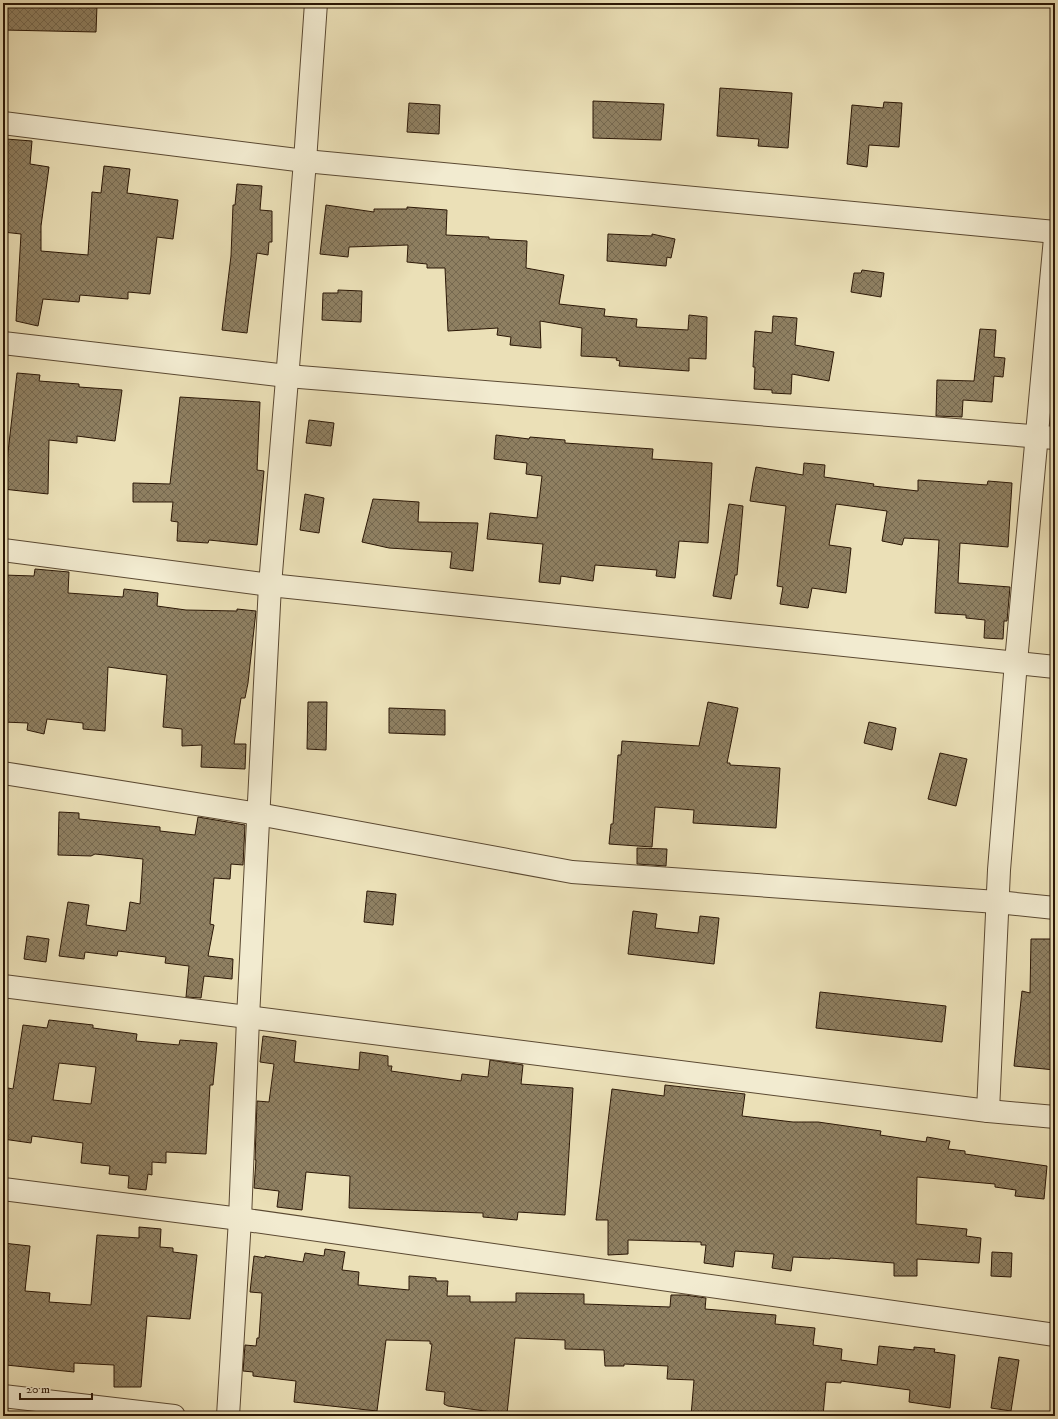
<svg xmlns="http://www.w3.org/2000/svg" width="1058" height="1419" font-family="'IM FELL DW Pica',serif">
  <style>
    .building { fill: url(#building-cross-hatch); stroke: #2b1706; fill-rule: evenodd }
    .lines { fill: none; stroke-linecap: round; stroke-linejoin: round }
    .minor-casing { stroke: #5b4932; stroke-width: 24 }
    .minor { stroke: #f2ebd0; stroke-width: 22 }
  </style>
  <defs>
    <pattern id="building-cross-hatch" width="8" height="8" patternUnits="userSpaceOnUse"><rect width="8" height="8" fill="#8f8062"/><path d="M0 0l8 8M0 8l8-8" fill="none" stroke="#75684f"/></pattern>
  </defs>
  <rect width="100%" height="100%" fill="#ebe0b7"/>
  <filter id="stains"><feTurbulence type="fractalNoise" baseFrequency=".005" numOctaves="4"/><feColorMatrix values="0 0 0 0 .2 0 0 0 0 .09 0 0 0 0 .02 0 0 0 .5 -.17"/></filter>
  <radialGradient id="worn" r=".72"><stop offset=".6" stop-color="#630" stop-opacity="0"/><stop offset="1" stop-color="#630" stop-opacity=".3"/></radialGradient>
  <g class="building">
    <path d="M3 4 74 7 75 4 97 5 96 32 3 30Z"/>
    <path d="M720 88 792 93 788 148 758 146 759 139 717 136Z"/>
    <path d="M593 101 664 104 661 140 593 138Z"/>
    <path d="M884 102 902 103 899 147 869 145 867 167 847 164 852 105 883 108Z"/>
    <path d="M409 103 440 105 439 134 407 132Z"/>
    <path d="M6 139 32 141 30 164 49 167 41 226V251L88 255 92 192 101 193 104 166 130 169 127 193 178 200 173 239 157 237 150 294 128 292V299L80 295 79 302 43 299 38 326 16 321 21 234 3 232V159L5 160Z"/>
    <path d="M237 184 262 186 260 210 272 211V242H269L268 255 257 253 247 333 222 330 231 256 233 205H235Z"/>
    <path d="M326 205 374 212V209H407V207L447 210 446 235 489 237V239L527 241 526 268 564 275 559 304 605 309 604 316 637 319 636 327 688 330 689 315 707 317 706 359 689 358V371L619 366 620 361 616 360 617 358 581 356 582 328 540 321 541 348 510 345 511 337 497 335 498 328 448 331 445 268H427V264L407 262 408 245 349 247 348 257 320 254Z"/>
    <path d="M608 234 652 236V234L675 239 671 258 667 257 666 266 607 261Z"/>
    <path d="M862 270 884 273 881 297 851 292 854 273H861Z"/>
    <path d="M338 290 362 291 361 322 322 320 323 293H338Z"/>
    <path d="M773 316 797 318 795 345 834 352 829 381 792 374 791 394 772 393V390L754 389 755 367H753L755 331 772 333Z"/>
    <path d="M980 329 996 330 994 357 1005 358 1003 377 994 376 992 402 963 400 962 417 936 416 937 380 974 381Z"/>
    <path d="M17 373 40 375 39 381 79 384V387L122 390 115 441 77 436V443L49 440 48 494 3 489V470H6Z"/>
    <path d="M180 397 260 402 257 470 264 471 257 545 209 540 208 543 177 541 178 522 171 521 173 502H133V483L170 484Z"/>
    <path d="M309 420 334 423 331 446 306 443Z"/>
    <path d="M496 435 529 439 530 437 565 440V443L653 449 652 459 712 463 708 543 679 541 675 578 656 576 657 570 595 565 593 581 561 576 560 584 539 582 543 544 487 539 490 513 537 518 542 476 526 474 527 463 494 459Z"/>
    <path d="M804 463 825 465 824 477 874 484 873 486 918 491V480L987 485 988 481 1012 483 1008 547 960 543 958 583 1010 587 1007 621H1004L1003 639 984 638 985 620 966 618V615L935 613 939 540 904 538 902 545 882 541 887 511 836 504 829 545 851 548 846 593 812 588 808 608 780 604 783 587 777 586 786 506 750 501 753 482 756 467 803 475Z"/>
    <path d="M305 494 324 498 319 533 300 530Z"/>
    <path d="M373 499 419 502 418 522 478 523 473 571 450 568 452 552 389 548 362 542Z"/>
    <path d="M729 504 743 506 737 575H735L731 599 713 596Z"/>
    <path d="M35 569 69 572 68 593 123 597 124 589 158 593 157 606 186 610 237 611V609L256 611 248 683 245 698H241L234 744H246L245 769 201 767 202 745 182 746V729L163 727 167 675 108 667 105 731 83 729V723L47 719 44 734 27 730 28 723 3 722V575L34 576Z"/>
    <path d="M308 702H327L326 750 307 749Z"/>
    <path d="M708 702 738 708 727 763H730V765L780 768 776 828 693 823 694 810 655 807 652 847 609 844 611 824H613L618 755H621L622 741 699 746Z"/>
    <path d="M389 708 445 710V735L389 733Z"/>
    <path d="M869 722 896 728 892 750 864 743Z"/>
    <path d="M940 753 967 759 956 806 928 799Z"/>
    <path d="M59 812 79 813V819L160 827V831L195 835 198 817 245 825 243 865 231 864 230 879 214 878 210 924 214 925 208 956 233 959 232 979 204 976 201 998 186 997 189 966 165 963 166 957 118 951 117 956 85 952 84 959 59 956 68 902 89 905 86 925 126 931 130 902 140 904 143 859 95 854 91 856 58 855Z"/>
    <path d="M637 848 667 849 666 866 637 864Z"/>
    <path d="M367 891 396 894 393 925 364 922Z"/>
    <path d="M633 911 657 914 655 928 698 933 700 916 719 918 714 964 628 954Z"/>
    <path d="M27 936 49 939 46 962 24 959Z"/>
    <path d="M1031 939H1055V1070L1014 1066 1022 991 1030 993Z"/>
    <path d="M820 992 946 1006 942 1042 816 1028Z"/>
    <path d="M49 1020 93 1025V1028L137 1034 136 1041 179 1045 180 1040 217 1043 213 1085H210L206 1154 166 1152V1163L152 1162V1175L148 1174 146 1190 128 1188 129 1176 109 1174 110 1166 81 1163 83 1143 32 1136 31 1143 3 1139V1087L13 1089 23 1025 47 1028ZM59 1063 96 1067 91 1104 53 1100Z"/>
    <path d="M263 1036 296 1041 294 1062 359 1070 360 1052 388 1056V1066H392L391 1071 461 1081 462 1074 488 1077 490 1060 523 1065 521 1084 573 1088 565 1215 518 1212 517 1220 483 1217V1213L349 1208 350 1176 306 1172 302 1210 277 1207 279 1191 254 1188 256 1160H255L257 1101 269 1102 274 1064 260 1062Z"/>
    <path d="M665 1085 745 1094 742 1116 793 1122H818L881 1131 880 1135 926 1142 927 1137 950 1141 948 1149 965 1151V1154L1047 1166 1044 1199 1015 1196 1016 1190 995 1187V1184L917 1177 916 1224 967 1229 966 1236 981 1238 979 1263 917 1259V1276H894V1263L830 1258V1259L793 1257 791 1271 772 1268 774 1254 735 1251 733 1267 704 1263 706 1245H701V1242L628 1240V1254L608 1255V1220H596L612 1089 664 1096Z"/>
    <path d="M139 1227 161 1229 160 1247 173 1248V1252L197 1255 190 1319 147 1316 141 1387H114V1365L74 1363V1372L6 1365 7 1361 3 1360V1243L30 1246 25 1291 50 1293 49 1302 91 1305 97 1235 139 1238Z"/>
    <path d="M325 1249 345 1252 342 1270 359 1272 358 1285 409 1290V1276L436 1278V1281H448L447 1296H470V1302H516V1293L584 1294V1304L670 1307 671 1295H685L706 1298 705 1309 776 1315 775 1324 815 1328 813 1345 842 1349 841 1360 877 1365 879 1346 914 1350V1347L935 1349 934 1352 955 1355 950 1408 909 1402 910 1390 841 1381V1383L826 1382 823 1416H691L694 1380 667 1379 668 1366 624 1364V1366H605L604 1350 565 1349V1340L515 1338 507 1414 448 1406 444 1404 445 1392 426 1390 432 1344H430V1341L386 1340 377 1411 294 1402 296 1381 253 1376V1372L243 1371 245 1345 256 1346 257 1338H259L262 1293 250 1292 254 1256 265 1258V1256L303 1262 305 1253 324 1256Z"/>
    <path d="M992 1252 1012 1253 1011 1277 991 1276Z"/>
    <path d="M999 1357 1019 1360 1011 1411 991 1408Z"/>
  </g>
  <g class="lines">
    <g class="minor-casing">
      <g id="minor">
        <path d="M3 123 305 161 1055 232"/>
        <path d="M3 343 287 376 1055 438"/>
        <path d="M3 550 270 585 1055 667"/>
        <path d="M3 773 258 814 572 872 997 902 1055 908"/>
        <path d="M3 986 988 1111 1055 1117"/>
        <path d="M988 1111 999 870 1016 662 1055 238"/>
        <path d="M3 1189 240 1219 1055 1335"/>
        <path d="M3 1396 174 1416"/>
        <path d="M228 1416 240 1219 248 1018 270 585 305 161 316 3"/>
      </g>
    </g>
    <use href="#minor" class="minor"/>
  </g>
  <rect width="1058" height="1419" fill="none" stroke="#ebe0b7" stroke-width="16"/>
  <rect x="4" y="4" width="1050" height="1411" fill="none" stroke="#2b1706" stroke-width="2"/>
  <rect x="8" y="8" width="1042" height="1403" fill="none" stroke="#2b1706"/>
  <path d="M20 1393v6h72v-6" fill="none" stroke="#2b1706" stroke-width="2"/>
  <text x="26" y="1393" font-size="12" fill="#2b1706" stroke="#f2ebd0" stroke-width="3" paint-order="stroke">20 m</text>
  <rect width="100%" height="100%" filter="url(#stains)"/>
  <rect width="100%" height="100%" fill="url(#worn)"/>
</svg>
